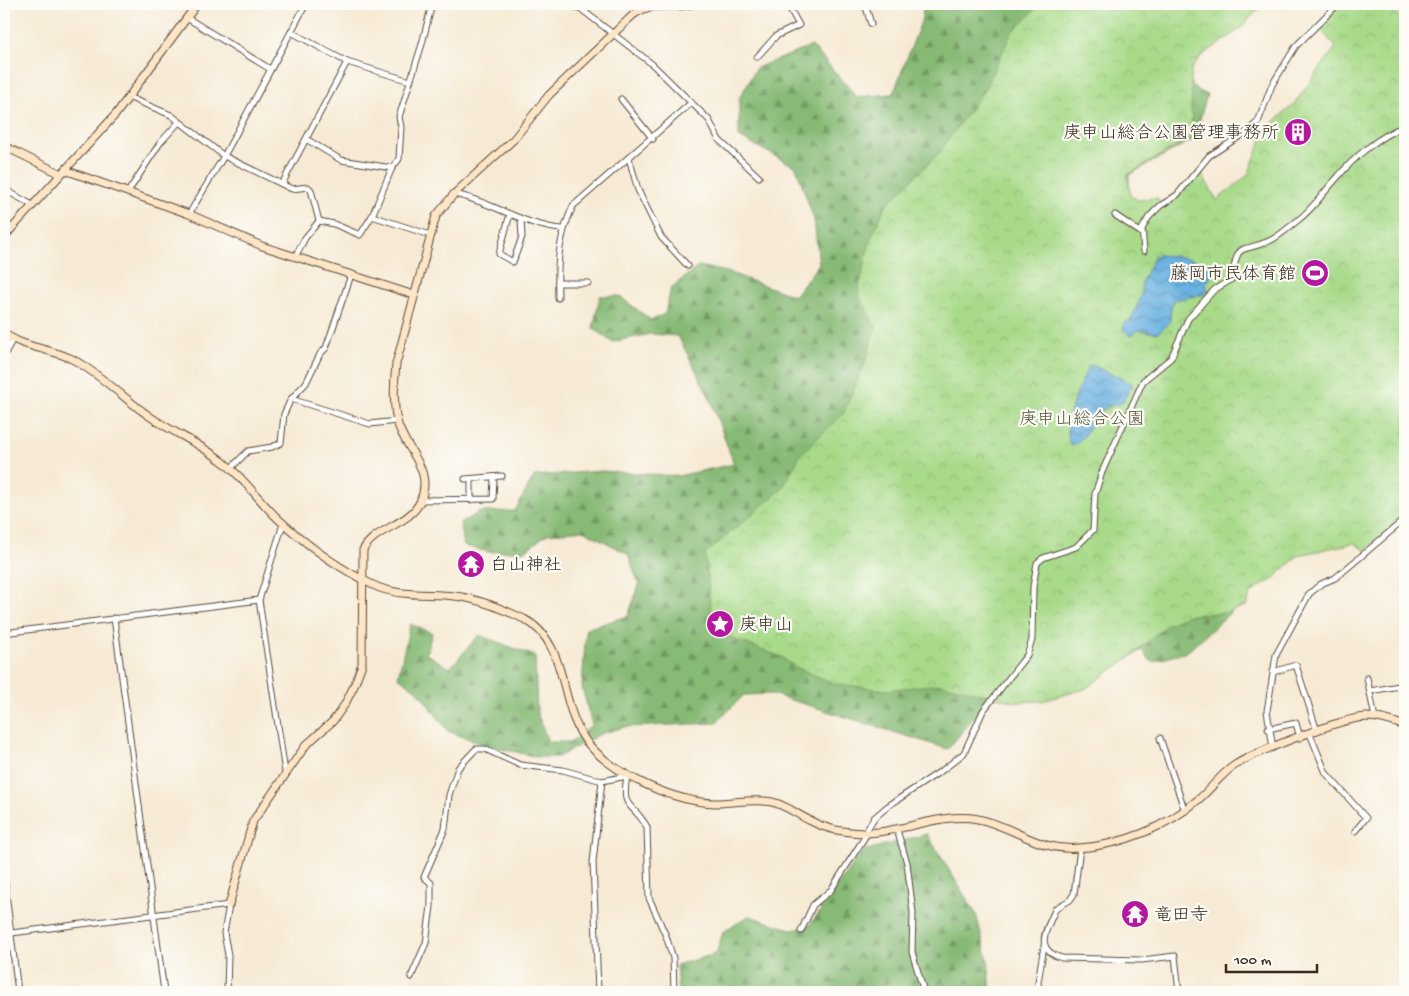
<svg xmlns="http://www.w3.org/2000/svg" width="1409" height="996" font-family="'Gochi Hand','Klee One',sans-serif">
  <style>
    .forest { fill: url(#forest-firs); stroke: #60724a }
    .park { fill: url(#park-crowns); stroke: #728254 }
    .water { fill: url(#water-waves); stroke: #536e80 }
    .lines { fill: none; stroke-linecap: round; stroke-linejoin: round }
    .street-casing { stroke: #574739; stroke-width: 7 }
    .secondary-casing { stroke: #574739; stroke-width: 9 }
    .street { stroke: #fff; stroke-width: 5 }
    .secondary { stroke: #fde5c5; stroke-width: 7 }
    .labels { text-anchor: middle; stroke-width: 4.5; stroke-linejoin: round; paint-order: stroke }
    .poi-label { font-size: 18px; fill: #3b2a1e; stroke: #fdfcf7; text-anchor: start }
    .park-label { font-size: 18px; fill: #565639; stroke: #fdfcf7 }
  </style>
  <defs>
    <pattern id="forest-firs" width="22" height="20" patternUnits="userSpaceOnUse" patternTransform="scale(1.25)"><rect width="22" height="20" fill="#86ba75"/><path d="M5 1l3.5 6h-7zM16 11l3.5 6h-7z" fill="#6f975f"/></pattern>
    <pattern id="park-crowns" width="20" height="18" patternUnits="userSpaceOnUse" patternTransform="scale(1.25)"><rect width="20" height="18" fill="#a8da89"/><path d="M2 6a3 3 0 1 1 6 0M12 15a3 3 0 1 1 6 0" fill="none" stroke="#92bb76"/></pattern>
    <pattern id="water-waves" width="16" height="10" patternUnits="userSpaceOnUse" patternTransform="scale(1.25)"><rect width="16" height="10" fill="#6bb2e2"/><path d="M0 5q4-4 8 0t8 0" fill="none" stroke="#5991b7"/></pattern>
  </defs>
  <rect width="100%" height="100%" fill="#fdfcf7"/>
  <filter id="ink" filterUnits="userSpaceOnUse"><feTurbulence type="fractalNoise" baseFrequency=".02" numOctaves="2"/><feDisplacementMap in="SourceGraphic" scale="10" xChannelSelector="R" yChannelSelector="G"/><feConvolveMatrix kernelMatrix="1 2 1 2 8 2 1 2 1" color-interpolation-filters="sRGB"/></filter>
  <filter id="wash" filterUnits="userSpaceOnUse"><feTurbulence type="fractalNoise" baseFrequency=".0096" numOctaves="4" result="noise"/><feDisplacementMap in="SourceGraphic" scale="20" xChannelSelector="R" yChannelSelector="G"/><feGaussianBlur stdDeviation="1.12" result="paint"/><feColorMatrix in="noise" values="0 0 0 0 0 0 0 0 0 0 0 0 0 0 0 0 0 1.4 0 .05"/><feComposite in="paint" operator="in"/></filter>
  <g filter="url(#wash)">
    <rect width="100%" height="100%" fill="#f6ead4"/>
    <g class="forest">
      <path d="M924 4H1047L1207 95 1194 139 1129 175V218L1354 541 1297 552 1187 652 1152 662 1142 650 1080 687 1003 693 990 698 948 749 772 694 744 695 716 723 624 727 600 734 558 757H538L485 745 448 731 417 690 398 677 410 624 432 633 426 654 450 668 479 635 535 656 537 713 548 742H571L592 725 582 687 586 629 628 616 639 585 628 554 583 530 547 534 526 550 489 552 464 546 460 523 480 512 515 511 534 476 601 471 678 476 734 464 709 396 678 336 650 334 612 342 593 328 600 296H619L651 320 665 314 671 288 699 266 727 272 794 296 819 264 814 220 796 167 739 137V99L756 68 812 46 857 97 893 94 921 22Z"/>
      <path d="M927 834 976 914 988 961 991 992H678L676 965 716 954 723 932 749 916 794 930 810 925 862 851Z"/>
    </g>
    <path class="park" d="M1041 4H1263L1239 30 1200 57 1191 70 1192 137 1127 175 1131 196 1138 200 1158 198 1159 203 1178 198 1200 171 1217 200 1248 175 1266 129 1293 105 1336 47 1319 28 1341 4H1405V517L1365 550 1354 543 1299 555 1272 580 1252 591 1246 606 1224 613 1188 615 1167 625 1134 654 1085 689 1042 701 1017 702 940 684 887 690 835 684 796 667 779 656 736 640 712 623 705 554 783 488 800 455 843 414 864 365 876 327 858 293 870 240 886 205 937 155 984 90 1012 32Z"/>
    <g class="water">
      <path d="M1155 255C1176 256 1194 256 1211 270L1210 278 1205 285 1208 289 1205 294 1175 300 1171 306 1170 322 1158 333 1138 330 1131 336 1123 330 1124 323 1131 320 1141 296 1142 281Z"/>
      <path d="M1092 365 1133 384 1122 403C1086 408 1094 436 1071 446 1060 424 1079 389 1088 367Z"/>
    </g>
  </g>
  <g filter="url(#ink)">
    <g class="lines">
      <g class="street-casing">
        <g id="street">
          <path d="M567 4 581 9 652 64 709 120 719 140 759 177"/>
          <path d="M865 4 871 24"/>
          <path d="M187 18 270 69"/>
          <path d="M291 32 347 62 410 81"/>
          <path d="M757 57 776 36 799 25 787 4"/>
          <path d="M128 97 171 115 224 156 292 189 308 187 311 190 319 221"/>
          <path d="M621 99 653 139"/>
          <path d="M306 139 341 160 392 168"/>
          <path d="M629 158 638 190 661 237 688 266"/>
          <path d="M282 184 347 62"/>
          <path d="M4 189 32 205"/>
          <path d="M128 192 160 143 179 122"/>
          <path d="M454 194C491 201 524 226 562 229"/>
          <path d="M189 214 224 156 306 4"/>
          <path d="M510 214 499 254 513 262 522 237 521 219"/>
          <path d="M1115 215 1143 234"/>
          <path d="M372 216 430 235"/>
          <path d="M319 221 334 224 360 235 372 216 392 168 399 159 401 127 399 117 422 44 432 4"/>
          <path d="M1144 251 1142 229 1149 217 1160 206 1177 195 1209 156 1245 133 1258 122 1272 85 1296 46 1338 4"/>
          <path d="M295 257 305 238 319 221"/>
          <path d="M558 283H588"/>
          <path d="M558 298C557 262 558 239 573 206L691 103"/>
          <path d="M4 355 13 339"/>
          <path d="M291 399 370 424 397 421"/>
          <path d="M231 468 248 451 272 447 281 443 284 414 291 399 306 383 320 354 326 348 351 275"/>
          <path d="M465 479 502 476"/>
          <path d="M471 479V500"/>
          <path d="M420 500 493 499 494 477"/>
          <path d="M283 524 259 600 285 772"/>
          <path d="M114 618 164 992"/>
          <path d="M4 633 259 600"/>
          <path d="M1273 672 1296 665 1317 731"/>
          <path d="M1367 678 1375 718"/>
          <path d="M1370 691 1405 685"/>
          <path d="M1268 729 1296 723 1300 738"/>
          <path d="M1310 734 1326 773 1366 818 1355 831"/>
          <path d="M1160 738 1185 811"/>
          <path d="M1273 748 1267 711 1276 655 1309 594 1321 584 1335 578 1346 569 1405 519"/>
          <path d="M897 830 907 863 913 913 912 952 924 992"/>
          <path d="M865 833 874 818 888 806 944 769 964 753 983 711 1027 655 1032 640 1033 587 1037 563 1043 558 1076 547 1093 530 1095 494 1102 472 1143 381 1171 358 1188 319 1214 290 1232 279C1238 240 1239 254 1269 241 1279 237 1289 227 1297 221 1314 208 1322 194 1336 179 1354 157 1379 136 1405 126"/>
          <path d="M1080 848 1074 894 1070 900 1056 908C1047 929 1032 949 1062 958L1142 960 1175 956 1179 992"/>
          <path d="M4 877 18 992"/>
          <path d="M801 931 813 905 831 890 868 832"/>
          <path d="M4 934 229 905 224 933 228 955 227 992"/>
          <path d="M411 977 426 943 431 906V883L424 877 445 829 449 795 458 768 476 749H485L520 765 563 770 602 781 627 776C621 812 632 800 647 827L649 898 666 936 673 958 674 992"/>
          <path d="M598 992 593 862 602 781"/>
          <path d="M1039 992 1038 982 1044 946"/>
        </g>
      </g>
      <g class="secondary-casing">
        <g id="secondary">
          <path d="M4 146 61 174"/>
          <path d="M65 170 189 214 262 246 414 295"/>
          <path d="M4 237 116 114 197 4"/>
          <path d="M4 333C23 348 50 348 72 359 99 373 121 396 145 413 169 431 198 442 222 461 246 479 262 506 285 525 311 548 342 570 373 585 397 597 428 593 454 596 477 598 503 609 524 619 571 643 557 710 590 746 617 776 675 802 715 803 734 803 753 798 772 802 786 805 796 814 809 820 827 830 844 832 864 833 902 833 939 812 978 819 1014 826 1039 852 1079 848 1122 845 1167 827 1199 799 1211 789 1221 774 1235 765 1255 752 1342 718 1366 717 1380 717 1392 721 1405 726"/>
          <path d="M229 905 253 821 306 745 333 721 345 704 354 686 362 664 363 550C376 527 409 525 420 502 435 468 404 450 397 421 393 403 394 382 396 364L436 216 454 194 513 140 549 95 633 15C654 0 669 9 692 4"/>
        </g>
      </g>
      <use href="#street" class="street"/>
      <use href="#secondary" class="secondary"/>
    </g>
  </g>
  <defs>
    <g id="building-disc" transform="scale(1.4375)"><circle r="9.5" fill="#b5179e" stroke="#fdfcf7"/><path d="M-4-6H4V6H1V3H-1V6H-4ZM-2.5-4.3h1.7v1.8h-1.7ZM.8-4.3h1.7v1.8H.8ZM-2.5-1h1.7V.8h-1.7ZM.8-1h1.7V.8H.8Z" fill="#fff"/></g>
    <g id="stadium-disc" transform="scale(1.4375)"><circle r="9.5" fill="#b5179e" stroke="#fdfcf7"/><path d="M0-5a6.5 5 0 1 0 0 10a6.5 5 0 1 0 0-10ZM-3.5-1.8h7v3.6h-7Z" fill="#fff"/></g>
    <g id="temple-disc" transform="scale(1.4375)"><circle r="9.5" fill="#b5179e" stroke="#fdfcf7"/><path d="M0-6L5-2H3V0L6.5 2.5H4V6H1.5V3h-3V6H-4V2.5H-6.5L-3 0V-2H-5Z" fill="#fff"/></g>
    <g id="sight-disc" transform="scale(1.4375)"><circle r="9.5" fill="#b5179e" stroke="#fdfcf7"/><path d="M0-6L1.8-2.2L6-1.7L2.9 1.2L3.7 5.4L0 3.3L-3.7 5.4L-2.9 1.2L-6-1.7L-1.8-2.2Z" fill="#fff"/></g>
  </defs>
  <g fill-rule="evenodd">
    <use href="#building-disc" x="1298" y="132"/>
    <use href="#stadium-disc" x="1315" y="273"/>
    <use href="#temple-disc" x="471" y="564"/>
    <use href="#sight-disc" x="720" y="624"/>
    <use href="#temple-disc" x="1135" y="914"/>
  </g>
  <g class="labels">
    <g class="poi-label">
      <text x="1279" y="138" text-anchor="end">庚申山総合公園管理事務所</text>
      <text x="1296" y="279" text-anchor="end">藤岡市民体育館</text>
      <text x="490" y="570">白山神社</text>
      <text x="739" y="630">庚申山</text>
      <text x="1154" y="920">竜田寺</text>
    </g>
    <g class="park-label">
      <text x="1082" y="424">庚申山総合公園</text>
    </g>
  </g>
  <rect width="1409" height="996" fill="none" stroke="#fdfcf7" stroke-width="20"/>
  <path d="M1226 964v8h91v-8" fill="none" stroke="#3b2a1e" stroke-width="2.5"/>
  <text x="1234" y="964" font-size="15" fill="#3b2a1e" stroke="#fdfcf7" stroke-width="4" paint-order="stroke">100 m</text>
</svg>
